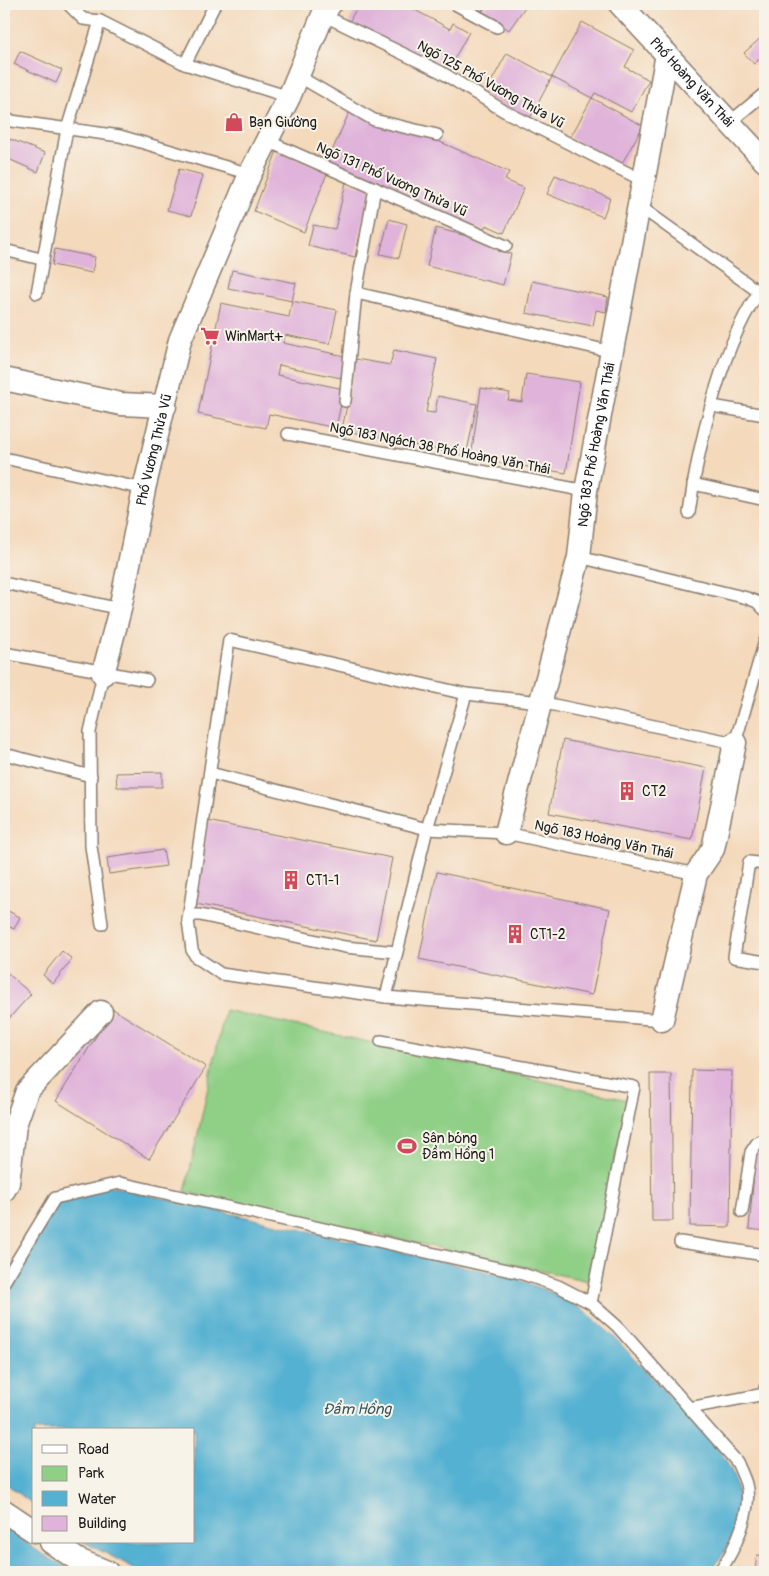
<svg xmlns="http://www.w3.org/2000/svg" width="769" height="1576" font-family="Pangolin,sans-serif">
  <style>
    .green { fill: #8fcf86; stroke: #567651 }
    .water { fill: #54b1d2; stroke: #386677 }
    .building { fill: #e0b3da }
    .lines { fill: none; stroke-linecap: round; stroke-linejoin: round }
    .lane-casing { stroke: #887a6c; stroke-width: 14 }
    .street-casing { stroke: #887a6c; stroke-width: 25 }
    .lane { stroke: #fff; stroke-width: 11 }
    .street { stroke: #fff; stroke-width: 22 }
    .labels { text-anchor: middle; stroke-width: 4; stroke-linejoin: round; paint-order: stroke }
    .street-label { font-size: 14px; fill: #1c1c1c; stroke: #f7f3e8 }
    .poi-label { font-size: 14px; fill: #1c1c1c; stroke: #f7f3e8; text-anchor: start }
    .water-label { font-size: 15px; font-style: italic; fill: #325865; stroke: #f7f3e8 }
  </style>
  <rect width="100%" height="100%" fill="#f7f3e8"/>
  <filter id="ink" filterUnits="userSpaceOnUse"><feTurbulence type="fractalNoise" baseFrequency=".02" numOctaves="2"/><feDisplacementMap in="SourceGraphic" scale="10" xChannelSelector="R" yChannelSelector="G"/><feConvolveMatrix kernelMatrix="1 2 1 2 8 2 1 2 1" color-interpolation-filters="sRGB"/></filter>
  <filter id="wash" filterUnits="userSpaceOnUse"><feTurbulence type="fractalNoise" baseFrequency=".0096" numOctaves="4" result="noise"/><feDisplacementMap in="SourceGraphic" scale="20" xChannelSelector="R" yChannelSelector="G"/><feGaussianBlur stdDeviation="1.12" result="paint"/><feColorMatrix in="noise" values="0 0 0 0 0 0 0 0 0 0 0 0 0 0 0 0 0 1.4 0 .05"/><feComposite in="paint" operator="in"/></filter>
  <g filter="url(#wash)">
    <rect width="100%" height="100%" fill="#f4d9bb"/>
    <path class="green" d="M225 1010 628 1100 588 1281 185 1192Z"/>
    <g class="water">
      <path d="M83 1183 100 1184 515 1278 552 1293 585 1311 615 1338 721 1452 735 1478 739 1502 735 1528 724 1553 709 1572H142L84 1542H194V1430H34V1505L4 1482V1279L53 1201 67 1189Z"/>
      <path d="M4 1525C27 1545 50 1561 78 1572H4Z"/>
    </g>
    <g id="blocks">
      <g class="building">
        <path d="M359 4H404L450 29 453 23 469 32 446 74 349 22Z"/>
        <path d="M467 4H486L482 11Z"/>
        <path d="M488 4H527L509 30 482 11Z"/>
        <path d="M582 22 634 50 625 67 649 80 631 112 595 93 592 98 552 77Z"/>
        <path d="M765 34V54L754 64 744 53Z"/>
        <path d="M20 51 62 70 56 83 14 64Z"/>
        <path d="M507 53 552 77 529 120 484 95Z"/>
        <path d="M592 98 643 126 621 165 570 138Z"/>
        <path d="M353 104 509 172 505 180 524 188 504 233 486 225 483 231 327 162Z"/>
        <path d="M10 139 45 153 38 172 4 157Z"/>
        <path d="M277 151 328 171 304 232 254 211Z"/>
        <path d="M179 169 203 175 191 216 167 210Z"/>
        <path d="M555 175 610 198 603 217 547 194Z"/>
        <path d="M346 182 371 188 355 257 308 246 313 225 335 229Z"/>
        <path d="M389 219 407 224 399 258 380 254Z"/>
        <path d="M436 228 486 241 485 243 499 247 498 251 511 254 503 285 427 266Z"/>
        <path d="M55 249 95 257 92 273 52 265Z"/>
        <path d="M232 270 296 283 292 301 228 288Z"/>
        <path d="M532 281 608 297 606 312 596 310 593 326 526 313Z"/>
        <path d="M292 301 337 310 330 344 285 335 283 343 345 356 341 378 279 365 277 375 344 389 336 428 269 414 266 428 198 414 221 303 289 317Z"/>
        <path d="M394 350 437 359 426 412 435 413 438 396 477 404 466 456 342 430 356 359 390 365Z"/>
        <path d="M526 374 580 382 566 473 471 458 481 388 510 393 508 400 522 402Z"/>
        <path d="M563 740 706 768 692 840 549 813Z"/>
        <path d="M162 772V787H117L116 773Z"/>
        <path d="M207 821 392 858 376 940 191 903Z"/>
        <path d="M163 850 166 866 109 874 107 858Z"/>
        <path d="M437 872 610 909 592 995 419 959Z"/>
        <path d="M4 909 20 917 14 929 4 924Z"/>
        <path d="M62 951 72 959 53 984 43 975Z"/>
        <path d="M4 970 31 994 4 1024Z"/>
        <path d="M113 1009 206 1067 149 1159 56 1101Z"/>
        <path d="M692 1070 732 1071 730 1227 690 1226Z"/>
        <path d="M650 1074H671L673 1221H652Z"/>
        <path d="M756 1149 765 1150V1231L749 1229Z"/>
        <path d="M757 1555 765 1556V1572H738V1568L755 1570Z"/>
      </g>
    </g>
  </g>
  <g filter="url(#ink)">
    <use href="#blocks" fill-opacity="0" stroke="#887a6c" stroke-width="1"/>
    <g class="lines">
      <g class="lane-casing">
        <g id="lane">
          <path d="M68 4 83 19 100 21 185 64"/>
          <path d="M215 4 185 64 289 97"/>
          <path d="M455 4 497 27"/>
          <path d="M323 15 441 72 504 111 644 181"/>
          <path d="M298 76 374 120 437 135"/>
          <path d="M4 120 120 136 250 174"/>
          <path d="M730 122 765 93"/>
          <path d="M265 140 506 246"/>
          <path d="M639 206 759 292"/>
          <path d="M4 250 41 259"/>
          <path d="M37 293 67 129 100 21"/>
          <path d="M356 293 613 352"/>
          <path d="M345 401 356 293 375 188"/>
          <path d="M712 406 765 415"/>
          <path d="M288 434 586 491"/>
          <path d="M4 458 144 489"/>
          <path d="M693 484 765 500"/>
          <path d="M689 513C698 445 723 337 765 284"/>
          <path d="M579 557 747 598 757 602 765 610"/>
          <path d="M4 583 120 609"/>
          <path d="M4 653 147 680"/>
          <path d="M4 754 91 776"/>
          <path d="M210 773 427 829 506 833 696 874"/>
          <path d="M765 864 749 862 734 957 765 962"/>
          <path d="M188 920 229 640 466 694 540 702 735 743 765 641"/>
          <path d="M102 924 91 846 90 732 103 674"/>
          <path d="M396 952 345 947 200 915H193L188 920 192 950 196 957 221 974 386 997 662 1020"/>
          <path d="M386 997 427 829 466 694"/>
          <path d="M381 1041 634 1087 591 1303"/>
          <path d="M742 1212 751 1152 757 1143 765 1139"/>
          <path d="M680 1242 765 1255"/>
          <path d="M4 1282 55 1198 120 1183 520 1273 558 1286 591 1303 618 1327 737 1462C740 1469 744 1477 746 1484 753 1510 734 1552 719 1572"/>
          <path d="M689 1408 765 1394V1388"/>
        </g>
      </g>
      <g class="street-casing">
        <g id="street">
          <path id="s1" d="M620 4 765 161"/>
          <path d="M4 379 121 404 165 406"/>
          <path id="s2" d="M103 674 120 609 144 489 180 340 250 174 289 97 323 15 330 4"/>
          <path id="s3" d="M506 833 579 557 586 491 667 54"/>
          <path d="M662 1020 696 874 713 849 735 743"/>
          <path d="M4 1190 8 1183 15 1125 27 1091 101 1012"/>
          <path d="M4 1511 34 1531"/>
          <path d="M51 1542 78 1560 107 1572"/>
        </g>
      </g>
      <use href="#lane" class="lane"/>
      <use href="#street" class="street"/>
    </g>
  </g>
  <defs>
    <g id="shop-bare" transform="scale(1.5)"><path d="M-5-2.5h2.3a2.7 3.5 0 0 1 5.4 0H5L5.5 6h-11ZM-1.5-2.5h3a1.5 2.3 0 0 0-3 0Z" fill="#d1495b" stroke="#f7f3e8" stroke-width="2.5" paint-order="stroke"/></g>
    <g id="supermarket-bare" transform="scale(1.5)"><path d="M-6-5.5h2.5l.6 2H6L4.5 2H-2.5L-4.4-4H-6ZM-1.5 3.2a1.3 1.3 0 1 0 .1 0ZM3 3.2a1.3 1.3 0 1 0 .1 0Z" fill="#d1495b" stroke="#f7f3e8" stroke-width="2.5" paint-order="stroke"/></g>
    <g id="building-bare" transform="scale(1.5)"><path d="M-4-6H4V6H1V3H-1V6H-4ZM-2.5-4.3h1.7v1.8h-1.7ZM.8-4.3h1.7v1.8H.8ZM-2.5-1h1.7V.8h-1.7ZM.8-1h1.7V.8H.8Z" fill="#d1495b" stroke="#f7f3e8" stroke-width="2.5" paint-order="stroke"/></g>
    <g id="stadium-bare" transform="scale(1.5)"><path d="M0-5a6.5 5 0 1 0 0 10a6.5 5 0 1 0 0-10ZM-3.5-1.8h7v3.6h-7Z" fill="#d1495b" stroke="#f7f3e8" stroke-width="2.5" paint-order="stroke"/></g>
  </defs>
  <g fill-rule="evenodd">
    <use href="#shop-bare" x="234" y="122"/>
    <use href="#supermarket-bare" x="210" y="336"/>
    <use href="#building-bare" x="627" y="791"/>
    <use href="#building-bare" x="291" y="880"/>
    <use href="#building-bare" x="515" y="934"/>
    <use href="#stadium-bare" x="407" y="1146"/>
  </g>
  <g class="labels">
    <g class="street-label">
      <text dy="5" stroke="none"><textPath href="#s1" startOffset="106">Phố Hoàng Văn Thái</textPath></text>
      <text transform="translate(491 84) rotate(29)" y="5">Ngõ 125 Phố Vương Thừa Vũ</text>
      <text transform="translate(392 179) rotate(24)" y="5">Ngõ 131 Phố Vương Thừa Vũ</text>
      <text dy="5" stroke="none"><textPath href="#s3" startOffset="399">Ngõ 183 Phố Hoàng Văn Thái</textPath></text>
      <text transform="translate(440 448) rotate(11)" y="5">Ngõ 183 Ngách 38 Phố Hoàng Văn Thái</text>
      <text dy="5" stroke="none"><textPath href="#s2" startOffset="230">Phố Vương Thừa Vũ</textPath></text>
      <text transform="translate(604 839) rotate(12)" y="5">Ngõ 183 Hoàng Văn Thái</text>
    </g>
    <g class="poi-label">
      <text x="249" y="127">Bạn Giường</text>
      <text x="225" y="341">WinMart+</text>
      <text x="642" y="796">CT2</text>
      <text x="306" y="885">CT1-1</text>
      <text x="530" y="939">CT1-2</text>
      <text x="422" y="1143">Sân bóng<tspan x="422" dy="16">Đầm Hồng 1</tspan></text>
    </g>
    <g class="water-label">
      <text x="357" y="1414">Đầm Hồng</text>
    </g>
  </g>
  <rect width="769" height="1576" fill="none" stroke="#f7f3e8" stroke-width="20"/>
  <rect x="32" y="1428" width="162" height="115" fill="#f7f3e8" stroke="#9f9d96"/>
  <rect x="42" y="1445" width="25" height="8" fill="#ffffff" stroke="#9f9d96"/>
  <text x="78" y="1454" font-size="15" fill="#1c1c1c">Road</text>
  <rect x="42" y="1466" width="25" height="15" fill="#8fcf86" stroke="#9f9d96"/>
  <text x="78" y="1478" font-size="15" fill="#1c1c1c">Park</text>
  <rect x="42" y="1491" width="25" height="15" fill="#54b1d2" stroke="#9f9d96"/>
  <text x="78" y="1504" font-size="15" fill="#1c1c1c">Water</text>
  <rect x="42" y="1516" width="25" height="15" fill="#e0b3da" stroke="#9f9d96"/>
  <text x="78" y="1528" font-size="15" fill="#1c1c1c">Building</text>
</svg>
